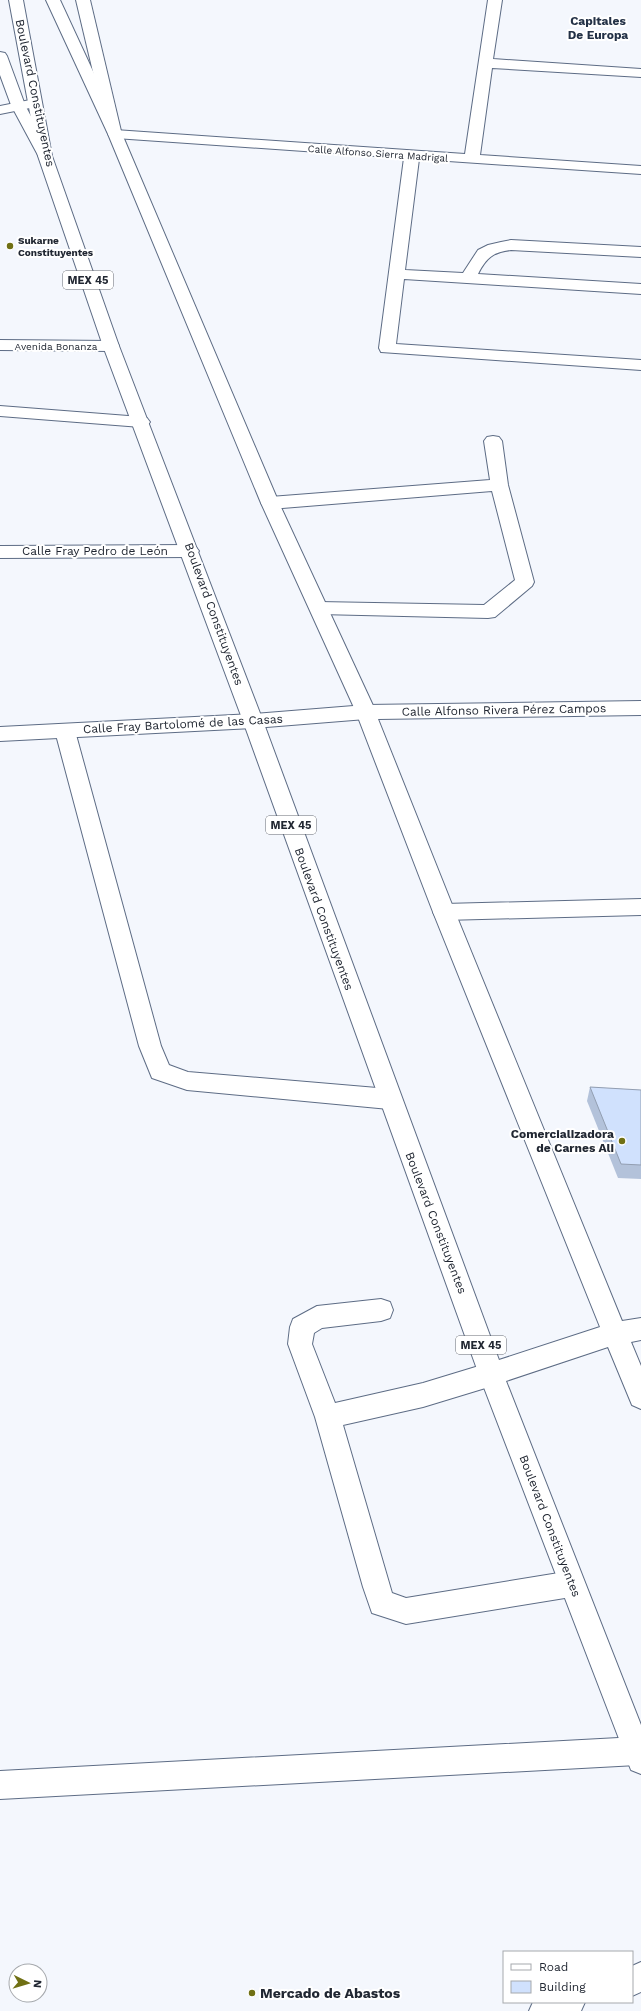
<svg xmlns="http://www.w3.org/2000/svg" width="641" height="2011" font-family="'Work Sans',sans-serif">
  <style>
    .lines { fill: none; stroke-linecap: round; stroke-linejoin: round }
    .lane-casing { stroke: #5d6c85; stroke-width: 2 }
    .street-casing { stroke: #5d6c85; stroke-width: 2 }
    .secondary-casing { stroke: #5d6c85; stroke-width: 2 }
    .primary-casing { stroke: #5d6c85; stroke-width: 2 }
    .highway-casing { stroke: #5d6c85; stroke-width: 2 }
    .lane { fill: #fff; fill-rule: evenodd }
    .street { fill: #fff; fill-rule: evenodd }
    .secondary { fill: #fff; fill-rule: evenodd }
    .primary { fill: #fff; fill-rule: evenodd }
    .highway { fill: #fff; fill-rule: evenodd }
    .wall { fill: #b3c2da }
    .building { fill: #d0e1fd; stroke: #929eb1 }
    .poi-dot { fill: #707014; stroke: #fff; stroke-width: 1.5 }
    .labels { text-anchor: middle; stroke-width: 4; stroke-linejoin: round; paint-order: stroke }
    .far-street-label { font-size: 10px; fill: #212732; stroke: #fff }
    .far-poi-label { font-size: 10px; font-weight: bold; fill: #212732; stroke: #fff; text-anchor: start }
    .shield { fill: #fff; stroke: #646870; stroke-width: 1 }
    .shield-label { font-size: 11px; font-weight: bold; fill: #212732 }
    .far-quarter-label { font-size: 12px; font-weight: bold; fill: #233146; stroke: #fff }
    .street-label { font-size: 12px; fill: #212732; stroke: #fff }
    .poi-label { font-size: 12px; font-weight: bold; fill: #212732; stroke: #fff; text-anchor: end }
    .near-poi-label { font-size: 14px; font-weight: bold; fill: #212732; stroke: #fff; text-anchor: start }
  </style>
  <rect width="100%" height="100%" fill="#f4f7fd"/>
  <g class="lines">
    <g class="lane-casing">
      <g id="lane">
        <path d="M0 406 141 417 147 418 150 422 147 426 141 427 0 416Z"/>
        <path d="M65 724 72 726 75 731 161 1046 169 1065 188 1072 389 1089 397 1092 400 1099 397 1106 389 1109 187 1090 152 1078 139 1046 55 731 58 726Z"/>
        <path d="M381 1299 390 1302 393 1310 390 1318 381 1321 322 1328 314 1333 312 1344 335 1403 423 1383 492 1362 501 1366 505 1374 501 1382 492 1386 423 1407 343 1425 392 1593 406 1598 571 1571 580 1575 584 1584 580 1593 571 1597 406 1624 372 1613 363 1587 315 1417 288 1344 290 1327 293 1319 317 1306Z"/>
        <path d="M637 1737 641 1739V1763L637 1765 0 1799V1771Z"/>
        <path d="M641 1962V1992L632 1996V1966Z"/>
        <path d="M533 2002H585L581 2011H529Z"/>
      </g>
    </g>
    <g class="street-casing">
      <g id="street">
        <path d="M488 0H502L493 59 641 69V77L492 68 480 155 641 166V174L419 159 405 270 463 273 478 250 488 245 501 242 511 240 641 247V257L511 250C493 252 486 258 478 274L641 284V294L404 279 396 344 641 360V370L381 352 379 348 404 158 115 138 110 137 108 134 110 131 115 130 465 154Z"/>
        <path d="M35 99 40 100 42 103 40 106 0 114V106Z"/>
        <path d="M493 436 499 437 502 441 508 485 534 582 532 586 495 617 488 618 319 614 312 613 310 608 312 603 319 602 484 605 515 580 492 491 270 509 264 507 261 503 264 499 270 497 490 480 484 441 487 437Z"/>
        <path d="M190 545 196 547 199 551 196 555 190 557 0 558V546Z"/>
        <path d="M641 899V915L444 920 436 918 433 912 436 906 444 904Z"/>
      </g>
    </g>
    <g class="secondary-casing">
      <g id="secondary">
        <path d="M76 0H90L121 131 119 134H109L107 131Z"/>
        <path d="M0 52 5 53 7 56 25 105 52 156 50 159H40L11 105 0 75Z"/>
        <path d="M0 340 111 341 117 342 119 346 117 350 111 351 0 350Z"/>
        <path d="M366 705 373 707 376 712 373 717 366 719 253 728 0 741V727L253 714Z"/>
      </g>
    </g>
    <g class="primary-casing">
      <path id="primary" d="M641 701V715L378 719 455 912 622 1321 641 1318V1340L631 1342 641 1366V1409L632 1405 608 1347 506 1381 641 1725V1774L631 1770 478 1372 243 721 246 716 253 714 260 716 263 721 499 1360 600 1327 433 912 356 712 359 707 366 705Z"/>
    </g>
    <g class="highway-casing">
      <g id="highway">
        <path d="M9 0H23L52 156 119 346 263 721 260 726 253 728 246 726 243 721 103 346 38 156Z"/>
        <path d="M46 0H60L122 134 279 503 376 712 373 717 366 719 359 717 356 712 261 503 108 134Z"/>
      </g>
    </g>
    <use href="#lane" class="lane"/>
    <use href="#street" class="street"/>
    <use href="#secondary" class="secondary"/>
    <use href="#primary" class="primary"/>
    <use href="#highway" class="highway"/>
  </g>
  <path class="wall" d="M590 1087 641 1090V1179L618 1178 587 1101Z"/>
  <path class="building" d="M590 1087 641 1090V1165L621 1164Z"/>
  <g class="poi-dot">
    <circle cx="10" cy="246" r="4"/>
    <circle cx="622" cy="1141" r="4"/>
    <circle cx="252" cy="1993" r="4"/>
  </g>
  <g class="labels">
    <g class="far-street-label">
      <text transform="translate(378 153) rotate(4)" y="4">Calle Alfonso Sierra Madrigal</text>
      <text x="56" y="350">Avenida Bonanza</text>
    </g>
    <g class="far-poi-label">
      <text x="18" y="244">Sukarne<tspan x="18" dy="12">Constituyentes</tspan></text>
    </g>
    <g class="shield">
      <rect x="63" y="271" width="50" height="18" rx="3"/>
      <rect x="266" y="816" width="50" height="18" rx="3"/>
      <rect x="456" y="1336" width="50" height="18" rx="3"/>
    </g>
    <g class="shield-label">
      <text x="88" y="284">MEX 45</text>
      <text x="291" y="829">MEX 45</text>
      <text x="481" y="1349">MEX 45</text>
    </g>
    <g class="far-quarter-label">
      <text x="598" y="25">Capitales<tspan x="598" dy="14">De Europa</tspan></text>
    </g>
    <g class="street-label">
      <text transform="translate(35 93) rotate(78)" y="4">Boulevard Constituyentes</text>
      <text x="95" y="555">Calle Fray Pedro de León</text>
      <text transform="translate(214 614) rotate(70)" y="4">Boulevard Constituyentes</text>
      <text transform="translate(504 710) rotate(-1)" y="4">Calle Alfonso Rivera Pérez Campos</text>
      <text transform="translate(183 724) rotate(-3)" y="4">Calle Fray Bartolomé de las Casas</text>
      <text transform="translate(324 919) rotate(70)" y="4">Boulevard Constituyentes</text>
      <text transform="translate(436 1223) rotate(69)" y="4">Boulevard Constituyentes</text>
      <text transform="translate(550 1526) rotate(69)" y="4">Boulevard Constituyentes</text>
    </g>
    <g class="poi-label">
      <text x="614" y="1138">Comercializadora<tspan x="614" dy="14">de Carnes Ali</tspan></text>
    </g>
    <g class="near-poi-label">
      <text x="260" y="1998">Mercado de Abastos</text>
    </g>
  </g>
  <rect x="503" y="1951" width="130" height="52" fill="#ffffff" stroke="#a6a9ad"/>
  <rect x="511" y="1964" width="20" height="6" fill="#ffffff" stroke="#a6a9ad"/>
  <text x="539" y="1971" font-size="12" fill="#212732">Road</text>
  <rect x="511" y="1981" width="20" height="12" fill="#d0e1fd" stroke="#a6a9ad"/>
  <text x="539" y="1991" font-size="12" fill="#212732">Building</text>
  <g transform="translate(28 1983) rotate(95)"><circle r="19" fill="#ffffff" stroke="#a6a9ad"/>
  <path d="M0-3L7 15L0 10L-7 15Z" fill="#707014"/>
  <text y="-6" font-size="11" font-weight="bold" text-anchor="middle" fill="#212732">N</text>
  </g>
</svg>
